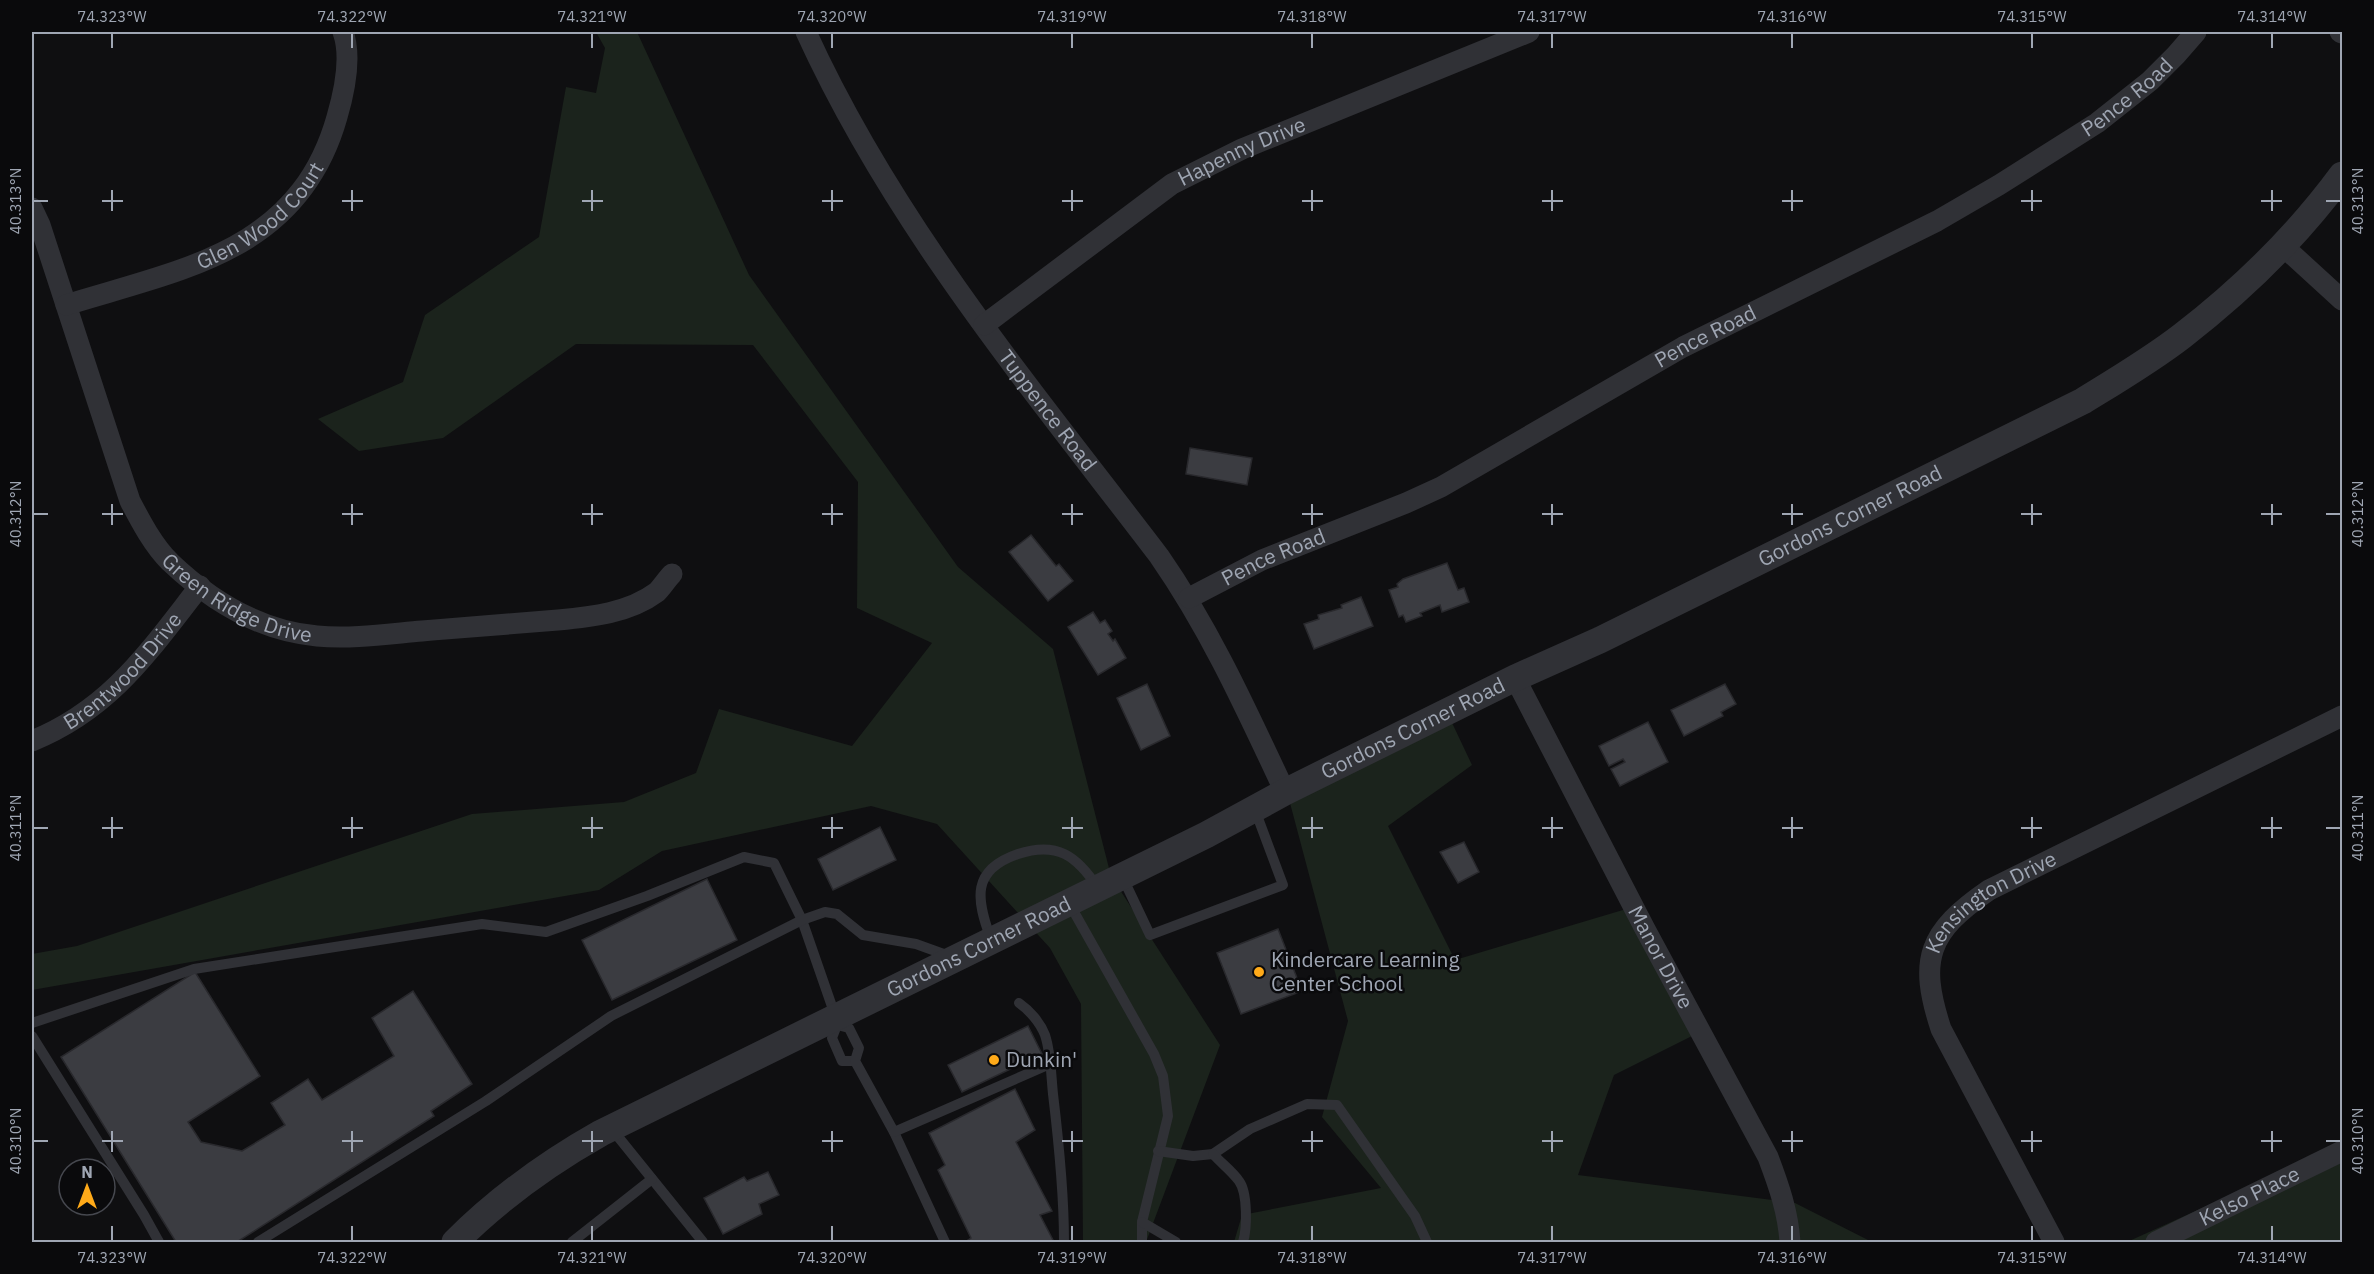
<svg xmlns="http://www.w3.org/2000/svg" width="2374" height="1274" font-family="'IBM Plex Sans',sans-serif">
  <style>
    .green { fill: #1b231c }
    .building { fill: #3b3c41; stroke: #29292d; stroke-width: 1.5 }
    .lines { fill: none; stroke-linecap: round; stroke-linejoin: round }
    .service { stroke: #303136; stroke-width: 10 }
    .minor { stroke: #303136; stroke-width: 21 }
    .tertiary { stroke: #303136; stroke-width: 27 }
    .ticks { fill: none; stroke: #9fa6b3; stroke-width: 2 }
    .poi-dot { fill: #ffaa19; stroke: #0a0a0c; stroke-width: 2 }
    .labels { text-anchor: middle; stroke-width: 5; stroke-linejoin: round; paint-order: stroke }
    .street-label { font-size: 21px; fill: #9fa6b3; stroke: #0a0a0c }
    .poi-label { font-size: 21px; fill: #9fa6b3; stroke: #0a0a0c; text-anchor: start }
    .neatline { fill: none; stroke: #9fa6b3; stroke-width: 2 }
    .ticks-label { font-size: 15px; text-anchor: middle; fill: #9fa6b3 }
  </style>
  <rect width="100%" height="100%" fill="#0f0f11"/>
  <g class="green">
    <path d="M596 32H637L749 275 958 567 1053 649 1111 876 1220 1045 1146 1242H1083L1081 1004 1050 948 937 824 871 806 662 851 599 890 32 990V954L77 946 472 814 624 802 696 773 719 709 852 746 932 643 857 608 858 482 753 345 576 344 443 438 359 451 318 419 403 382 425 315 539 237 566 87 596 93 605 48Z"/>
    <path d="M1445 708 1472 765 1388 826 1455 960 1643 904 1708 1028 1614 1075 1578 1175 1795 1203 1872 1242H1234L1242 1215 1381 1188 1322 1117 1348 1021 1286 788Z"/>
    <path d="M2342 1145V1242H2127Z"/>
  </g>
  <g class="building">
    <path d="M1190 448 1252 458 1247 485 1186 474Z"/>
    <path d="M1031 535 1056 566 1059 564 1073 581 1048 601 1009 552Z"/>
    <path d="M1447 563 1458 590 1464 588 1469 602 1442 612 1440 605 1420 613 1422 616 1406 622 1403 615 1399 617 1389 590 1398 587 1397 584 1403 579Z"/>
    <path d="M1361 597 1373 626 1314 649 1304 624 1319 619 1318 615 1342 608 1341 605Z"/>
    <path d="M1093 612 1100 623 1105 620 1112 631 1108 634 1113 641 1115 639 1126 658 1098 675 1068 627Z"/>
    <path d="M1147 684 1170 736 1141 750 1117 698Z"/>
    <path d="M1725 684 1736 704 1721 712 1723 716 1684 736 1671 710Z"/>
    <path d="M1648 722 1668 762 1620 786 1611 769 1625 762 1623 759 1609 766 1599 746Z"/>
    <path d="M880 827 896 860 833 890 818 859Z"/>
    <path d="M1464 842 1479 872 1458 883 1440 852Z"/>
    <path d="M707 879 737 940 612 1000 582 940Z"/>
    <path d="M1278 929 1302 991 1241 1014 1217 953Z"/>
    <path d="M195 972 260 1076 188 1122 201 1142 242 1151 285 1125 271 1103 308 1079 322 1100 394 1056 372 1018 413 991 472 1084 431 1111 434 1116 237 1242H176L61 1057Z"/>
    <path d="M1028 1026 1042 1054 962 1092 948 1065Z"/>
    <path d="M1015 1089 1035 1130 1016 1142 1052 1211 1040 1215 1054 1242H965L971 1238 938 1170 945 1165 929 1133Z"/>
    <path d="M768 1172 779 1195 759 1204 762 1214 723 1234 704 1198 744 1177 747 1181Z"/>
  </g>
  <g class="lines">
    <g class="service">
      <path d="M1122 876 1150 935 1283 885 1255 810"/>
      <path d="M1069 903 1154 1054 1163 1076 1168 1116 1142 1222V1242"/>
      <path d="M991 939C976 899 971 870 1018 854 1057 841 1077 856 1098 888"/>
      <path d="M1019 1003C1029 1010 1040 1022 1045 1035 1051 1053 1051 1075 1053 1094 1059 1144 1064 1193 1064 1242"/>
      <path d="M32 1023 194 969 482 924 546 932 647 896 744 857 774 863 802 920 836 1018 837 1025 832 1038 842 1061H855"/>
      <path d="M837 1025 849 1028 859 1048 855 1061 894 1132 945 1242"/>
      <path d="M32 1036 144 1215 159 1242"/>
      <path d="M611 1128 703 1242"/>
      <path d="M894 1132 1050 1064"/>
      <path d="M1158 1151 1193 1156 1213 1154 1250 1129 1307 1104 1337 1105 1415 1216 1427 1242"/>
      <path d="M1213 1154C1221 1163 1232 1171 1239 1181 1248 1193 1247 1229 1243 1242"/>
      <path d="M1142 1222 1176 1242"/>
      <path d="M258 1242 486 1101 611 1016 802 920 825 912 837 914 863 935 916 944 952 957"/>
      <path d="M572 1242 652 1179"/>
    </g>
    <g class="minor">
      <path id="s1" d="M806 32C894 225 1031 388 1159 556 1211 631 1246 709 1285 792"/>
      <path d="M2340 32 2342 33"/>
      <path id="s2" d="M32 208 40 225 130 501C141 522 153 545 170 562 211 601 261 631 317 636 352 639 387 634 422 631 467 627 512 624 558 620 591 617 629 613 657 592 662 587 667 579 672 574"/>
      <path d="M2284 247 2342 300"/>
      <path id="s3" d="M66 305C182 269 299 252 337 117 344 93 352 57 343 32"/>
      <path id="s4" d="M984 325 1172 184 1242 149 1529 32"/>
      <path id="s5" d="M1189 598 1262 560 1406 503 1441 487 1683 347 1937 221 1999 185 2097 123 2150 81 2176 55 2196 32"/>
      <path id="s6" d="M1515 678 1645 929 1768 1157C1779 1186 1788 1212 1790 1242"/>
      <path id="s7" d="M32 741C111 709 149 651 200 586"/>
      <path id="s8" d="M2054 1242 1941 1029C1918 959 1928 932 1989 890L2342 716"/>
      <path id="s9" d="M2156 1242 2342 1151"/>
    </g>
    <path class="tertiary" id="s10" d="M455 1242C499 1198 546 1164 601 1133L1206 835 1285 792 1515 678 1600 640 2083 401C2117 380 2151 360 2182 336 2243 289 2297 236 2342 175"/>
  </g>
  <path class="ticks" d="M112 33V48M352 33V48M592 33V48M832 33V48M1072 33V48M1312 33V48M1552 33V48M1792 33V48M2032 33V48M2272 33V48M112 190V211M352 190V211M592 190V211M832 190V211M1072 190V211M1312 190V211M1552 190V211M1792 190V211M2032 190V211M2272 190V211M33 201H48M102 201H123M342 201H363M582 201H603M822 201H843M1062 201H1083M1302 201H1323M1542 201H1563M1782 201H1803M2021 201H2042M2261 201H2282M2326 201H2341M112 504V525M352 504V525M592 504V525M832 504V525M1072 504V525M1312 504V525M1552 504V525M1792 504V525M2032 504V525M2272 504V525M33 514H48M102 514H123M342 514H363M582 514H603M822 514H843M1062 514H1083M1302 514H1323M1542 514H1563M1782 514H1803M2021 514H2042M2261 514H2282M2326 514H2341M112 817V838M352 817V838M592 817V838M832 817V838M1072 817V838M1312 817V838M1552 817V838M1792 817V838M2032 817V838M2272 817V838M33 828H48M102 828H123M342 828H363M582 828H603M822 828H843M1062 828H1083M1302 828H1323M1542 828H1563M1782 828H1803M2021 828H2042M2261 828H2282M2326 828H2341M112 1131V1152M352 1131V1152M592 1131V1152M832 1131V1152M1072 1131V1152M1312 1131V1152M1552 1131V1152M1792 1131V1152M2032 1131V1152M2272 1131V1152M33 1141H48M102 1141H123M342 1141H363M582 1141H603M822 1141H843M1062 1141H1083M1302 1141H1323M1542 1141H1563M1782 1141H1803M2021 1141H2042M2261 1141H2282M2326 1141H2341M112 1226V1241M352 1226V1241M592 1226V1241M832 1226V1241M1072 1226V1241M1312 1226V1241M1552 1226V1241M1792 1226V1241M2032 1226V1241M2272 1226V1241"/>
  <g class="poi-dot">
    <circle cx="1259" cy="972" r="6"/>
    <circle cx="994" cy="1060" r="6"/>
  </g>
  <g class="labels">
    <g class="street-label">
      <text dy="7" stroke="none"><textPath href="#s5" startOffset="1066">Pence Road</textPath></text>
      <text dy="7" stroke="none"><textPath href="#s4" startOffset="312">Hapenny Drive</textPath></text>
      <text dy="7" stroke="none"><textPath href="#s3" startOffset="218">Glen Wood Court</textPath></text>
      <text dy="7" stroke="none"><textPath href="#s5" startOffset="580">Pence Road</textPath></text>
      <text dy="7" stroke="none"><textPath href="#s1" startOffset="450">Tuppence Road</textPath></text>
      <text dy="7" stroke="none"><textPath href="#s10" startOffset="1576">Gordons Corner Road</textPath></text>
      <text dy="7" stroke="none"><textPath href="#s5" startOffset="94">Pence Road</textPath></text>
      <text dy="7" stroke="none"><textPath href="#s2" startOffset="460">Green Ridge Drive</textPath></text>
      <text dy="7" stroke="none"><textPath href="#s7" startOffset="116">Brentwood Drive</textPath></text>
      <text dy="7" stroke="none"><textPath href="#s10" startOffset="1090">Gordons Corner Road</textPath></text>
      <text dy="7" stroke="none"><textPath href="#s8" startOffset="399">Kensington Drive</textPath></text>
      <text dy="7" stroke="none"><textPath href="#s10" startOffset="604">Gordons Corner Road</textPath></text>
      <text dy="7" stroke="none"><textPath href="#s6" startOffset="315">Manor Drive</textPath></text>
      <text dy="7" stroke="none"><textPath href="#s9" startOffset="104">Kelso Place</textPath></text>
    </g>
    <g class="poi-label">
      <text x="1271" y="967">Kindercare Learning<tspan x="1271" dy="24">Center School</tspan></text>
      <text x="1006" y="1067">Dunkin'</text>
    </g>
  </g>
  <rect width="2374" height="1274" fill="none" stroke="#0a0a0c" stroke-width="66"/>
  <g transform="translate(87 1187)"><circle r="28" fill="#0a0a0c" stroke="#46484f" stroke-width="1.5"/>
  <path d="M0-4.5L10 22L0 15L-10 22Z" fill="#ffaa19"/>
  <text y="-9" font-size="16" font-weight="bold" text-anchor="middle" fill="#9fa6b3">N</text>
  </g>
  <rect x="33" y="33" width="2308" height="1208" class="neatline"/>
  <g class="ticks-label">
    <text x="112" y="22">74.323°W</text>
    <text x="352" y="22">74.322°W</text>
    <text x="592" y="22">74.321°W</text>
    <text x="832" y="22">74.320°W</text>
    <text x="1072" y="22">74.319°W</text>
    <text x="1312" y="22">74.318°W</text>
    <text x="1552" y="22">74.317°W</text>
    <text x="1792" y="22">74.316°W</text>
    <text x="2032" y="22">74.315°W</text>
    <text x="2272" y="22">74.314°W</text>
    <text transform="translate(16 201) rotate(-90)" y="5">40.313°N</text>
    <text transform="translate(2358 201) rotate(-90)" y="5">40.313°N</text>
    <text transform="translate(16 514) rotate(-90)" y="5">40.312°N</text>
    <text transform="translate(2358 514) rotate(-90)" y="5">40.312°N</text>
    <text transform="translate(16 828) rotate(-90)" y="5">40.311°N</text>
    <text transform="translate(2358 828) rotate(-90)" y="5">40.311°N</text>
    <text transform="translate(16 1141) rotate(-90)" y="5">40.310°N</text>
    <text transform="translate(2358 1141) rotate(-90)" y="5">40.310°N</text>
    <text x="112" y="1263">74.323°W</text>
    <text x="352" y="1263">74.322°W</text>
    <text x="592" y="1263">74.321°W</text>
    <text x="832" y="1263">74.320°W</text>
    <text x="1072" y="1263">74.319°W</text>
    <text x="1312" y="1263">74.318°W</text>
    <text x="1552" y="1263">74.317°W</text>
    <text x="1792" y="1263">74.316°W</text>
    <text x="2032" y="1263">74.315°W</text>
    <text x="2272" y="1263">74.314°W</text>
  </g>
</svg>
